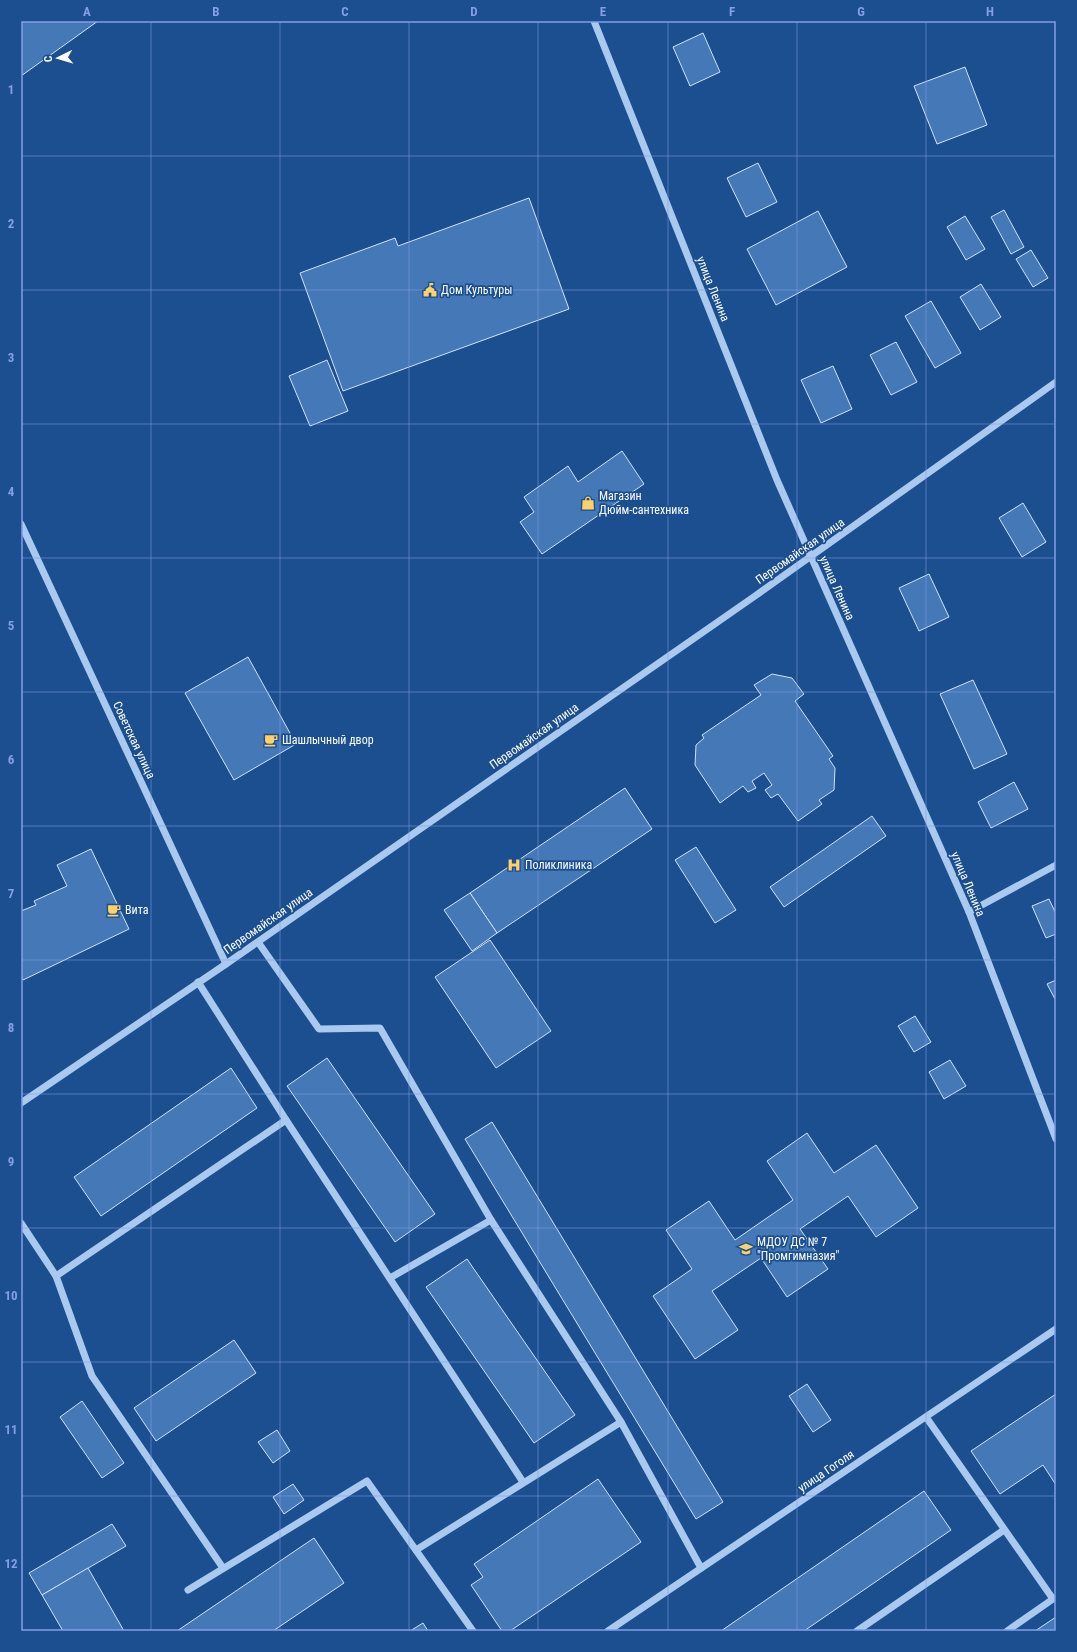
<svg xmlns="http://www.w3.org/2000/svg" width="1077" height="1652" font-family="'Roboto Condensed',sans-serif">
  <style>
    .building { fill: #4478b7; stroke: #cfe3fa }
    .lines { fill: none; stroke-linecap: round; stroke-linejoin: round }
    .minor { stroke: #a9c9ee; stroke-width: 7 }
    .grid { fill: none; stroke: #839eea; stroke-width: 1; stroke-opacity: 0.55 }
    .labels { text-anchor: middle; stroke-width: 3.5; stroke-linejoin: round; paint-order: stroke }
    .street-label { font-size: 12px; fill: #fff; stroke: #1b4f8f }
    .poi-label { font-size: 12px; fill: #fff; stroke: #1b4f8f; text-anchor: start }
    .neatline { fill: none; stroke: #839eea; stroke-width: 1.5 }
    .grid-label { font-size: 13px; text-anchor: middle; font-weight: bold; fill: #839eea }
  </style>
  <rect width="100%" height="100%" fill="#1b4f8f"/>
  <g class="building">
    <path d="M21 21H98L21 76Z"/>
    <path d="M703 33 720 72 690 86 673 47Z"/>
    <path d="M965 67 987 125 937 144 914 86Z"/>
    <path d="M758 163 777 202 746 217 727 178Z"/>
    <path d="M529 198 569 309 343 391 300 273 395 238 398 246Z"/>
    <path d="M1004 210 1024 247 1011 254 991 217Z"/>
    <path d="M818 211 847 267 776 305 747 249Z"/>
    <path d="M965 216 985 249 966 260 947 227Z"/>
    <path d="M1031 250 1048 278 1033 287 1016 259Z"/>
    <path d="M981 284 1001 317 980 330 960 297Z"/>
    <path d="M931 301 961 353 935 368 905 316Z"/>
    <path d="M896 342 917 382 891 395 870 355Z"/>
    <path d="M327 360 348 411 310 426 289 376Z"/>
    <path d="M833 366 852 409 821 423 801 380Z"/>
    <path d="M622 451 644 484 542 554 520 522 534 512 524 497 568 466 578 482Z"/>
    <path d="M1023 503 1046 542 1022 557 999 518Z"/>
    <path d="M929 574 949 617 919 631 899 588Z"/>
    <path d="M248 657 296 744 234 780 185 693Z"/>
    <path d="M772 674 792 678 804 694 795 701 833 756 829 759 835 768 834 790 819 800 822 804 798 821 778 794 771 798 765 790 772 785 764 773 752 781 756 788 748 792 743 786 720 803 695 765 696 745 704 738 702 735 761 695 754 685Z"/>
    <path d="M973 680 1007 754 974 769 940 694Z"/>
    <path d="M1014 782 1028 809 991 828 978 802Z"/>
    <path d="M625 788 652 829 497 933 470 893Z"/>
    <path d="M872 816 886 836 784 907 770 887Z"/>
    <path d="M696 847 736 910 715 923 675 860Z"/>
    <path d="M91 849 129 929 23 980 21 975V911L36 905 34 901 67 886 57 865Z"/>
    <path d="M470 893 497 933 472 951 444 910Z"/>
    <path d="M1049 899 1056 914V934L1046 938 1032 906Z"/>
    <path d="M490 940 551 1031 496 1068 435 977Z"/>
    <path d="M1056 980V1001L1047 984Z"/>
    <path d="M915 1016 931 1042 914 1052 898 1026Z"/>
    <path d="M327 1058 435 1214 395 1242 287 1086Z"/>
    <path d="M950 1060 966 1086 944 1099 929 1072Z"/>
    <path d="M231 1068 257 1108 101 1216 74 1177Z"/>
    <path d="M492 1122 723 1502 696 1519 465 1139Z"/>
    <path d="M807 1133 834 1173 876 1145 918 1208 876 1237 848 1196 800 1229 828 1269 787 1297 761 1258 712 1291 738 1330 695 1359 653 1296 692 1269 666 1230 709 1201 735 1240 793 1200 767 1161Z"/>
    <path d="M467 1259 575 1415 534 1443 426 1287Z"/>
    <path d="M234 1340 256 1373 156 1441 134 1408Z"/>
    <path d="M807 1384 831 1420 813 1432 789 1396Z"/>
    <path d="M1056 1394V1485L1043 1465 1000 1494 971 1451Z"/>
    <path d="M82 1401 124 1463 102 1478 60 1417Z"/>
    <path d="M277 1430 290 1451 273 1463 258 1442Z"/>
    <path d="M598 1479 641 1542 510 1631H502L471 1585 483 1577 474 1564Z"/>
    <path d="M293 1484 304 1500 284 1514 273 1497Z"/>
    <path d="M924 1491 951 1530 804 1631H721Z"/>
    <path d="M112 1524 126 1546 42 1595 29 1573Z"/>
    <path d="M314 1538 344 1583 273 1631H177Z"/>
    <path d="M88 1568 124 1631H63L42 1595Z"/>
    <path d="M1056 1617V1631H1035Z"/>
    <path d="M423 1623 428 1631H410Z"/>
  </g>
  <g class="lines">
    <g class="minor">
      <path d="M594 21 777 480 969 912 1056 1139"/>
      <path d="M21 524 226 964"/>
      <path d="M969 912 1056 865"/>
      <path d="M258 942 319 1029 380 1028 491 1220 621 1422 701 1568"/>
      <path d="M198 982 286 1120 523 1482"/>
      <path d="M21 1103 226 964 755 596 1056 382"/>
      <path d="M21 1223 56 1276 92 1376 223 1568"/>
      <path d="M56 1276 286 1120"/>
      <path d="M390 1278 491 1220"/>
      <path d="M926 1417 1053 1599 1007 1631"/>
      <path d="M416 1550 621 1422"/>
      <path d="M188 1590 367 1481 473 1631"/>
      <path d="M608 1631 1056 1329"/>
      <path d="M857 1631 1004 1530"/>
    </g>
  </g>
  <path class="grid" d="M151 21V1631M280 21V1631M409 21V1631M538 21V1631M668 21V1631M797 21V1631M926 21V1631M21 156H1056M21 290H1056M21 424H1056M21 558H1056M21 692H1056M21 826H1056M21 960H1056M21 1094H1056M21 1228H1056M21 1362H1056M21 1496H1056"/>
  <defs>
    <g id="civic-bare" transform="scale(1.08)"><path d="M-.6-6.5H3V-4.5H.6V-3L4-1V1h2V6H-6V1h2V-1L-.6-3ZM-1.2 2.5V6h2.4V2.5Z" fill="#ffd166" stroke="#1b4f8f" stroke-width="2.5" paint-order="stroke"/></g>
    <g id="shop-bare" transform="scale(1.08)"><path d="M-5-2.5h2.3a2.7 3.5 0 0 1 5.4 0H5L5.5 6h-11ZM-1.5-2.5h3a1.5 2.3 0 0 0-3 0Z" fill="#ffd166" stroke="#1b4f8f" stroke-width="2.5" paint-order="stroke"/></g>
    <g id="cafe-bare" transform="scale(1.08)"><path d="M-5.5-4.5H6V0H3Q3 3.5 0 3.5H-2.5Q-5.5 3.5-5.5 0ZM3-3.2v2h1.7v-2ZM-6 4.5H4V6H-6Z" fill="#ffd166" stroke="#1b4f8f" stroke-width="2.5" paint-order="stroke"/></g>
    <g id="hospital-bare" transform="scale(1.08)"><path d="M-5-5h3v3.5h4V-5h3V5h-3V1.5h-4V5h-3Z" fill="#ffd166" stroke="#1b4f8f" stroke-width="2.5" paint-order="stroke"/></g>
    <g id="school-bare" transform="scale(1.08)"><path d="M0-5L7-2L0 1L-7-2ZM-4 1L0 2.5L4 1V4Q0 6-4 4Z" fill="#ffd166" stroke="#1b4f8f" stroke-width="2.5" paint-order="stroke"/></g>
  </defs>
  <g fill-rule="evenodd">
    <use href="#civic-bare" x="430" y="290"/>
    <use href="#shop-bare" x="588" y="503"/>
    <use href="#cafe-bare" x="271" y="740"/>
    <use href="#hospital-bare" x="514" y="865"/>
    <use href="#cafe-bare" x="114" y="910"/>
    <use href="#school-bare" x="746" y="1249"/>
  </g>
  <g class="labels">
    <g class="street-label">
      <text transform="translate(713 289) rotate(68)" y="4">улица Ленина</text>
      <text transform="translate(800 551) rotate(-35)" y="4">Первомайская улица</text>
      <text transform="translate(837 588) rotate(66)" y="4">улица Ленина</text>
      <text transform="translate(534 736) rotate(-35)" y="4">Первомайская улица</text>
      <text transform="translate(134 740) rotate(65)" y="4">Советская улица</text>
      <text transform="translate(968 884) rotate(67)" y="4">улица Ленина</text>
      <text transform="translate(268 921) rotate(-35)" y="4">Первомайская улица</text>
      <text transform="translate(826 1471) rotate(-34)" y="4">улица Гоголя</text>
    </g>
    <g class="poi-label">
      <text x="441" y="294">Дом Культуры</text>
      <text x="599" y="500">Магазин<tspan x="599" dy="14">Дюйм-сантехника</tspan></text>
      <text x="282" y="744">Шашлычный двор</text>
      <text x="525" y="869">Поликлиника</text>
      <text x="125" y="914">Вита</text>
      <text x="757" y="1246">МДОУ ДС № 7<tspan x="757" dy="14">"Промгимназия"</tspan></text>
    </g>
  </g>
  <rect width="1077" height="1652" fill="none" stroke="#1b4f8f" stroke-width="44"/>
  <g transform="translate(58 58) rotate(265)" stroke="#1b4f8f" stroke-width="3" paint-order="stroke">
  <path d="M0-3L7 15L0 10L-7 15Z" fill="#ffffff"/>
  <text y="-6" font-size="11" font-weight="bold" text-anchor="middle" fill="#ffffff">С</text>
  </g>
  <rect x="22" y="22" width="1033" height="1608" class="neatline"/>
  <g class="grid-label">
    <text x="87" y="16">A</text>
    <text x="216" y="16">B</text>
    <text x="345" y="16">C</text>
    <text x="474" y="16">D</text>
    <text x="603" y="16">E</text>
    <text x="732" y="16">F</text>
    <text x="861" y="16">G</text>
    <text x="990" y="16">H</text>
    <text x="11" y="94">1</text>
    <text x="11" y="228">2</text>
    <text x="11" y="362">3</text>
    <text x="11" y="496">4</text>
    <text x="11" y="630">5</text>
    <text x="11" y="764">6</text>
    <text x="11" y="898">7</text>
    <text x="11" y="1032">8</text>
    <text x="11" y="1166">9</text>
    <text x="11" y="1300">10</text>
    <text x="11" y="1434">11</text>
    <text x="11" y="1568">12</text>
  </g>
</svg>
